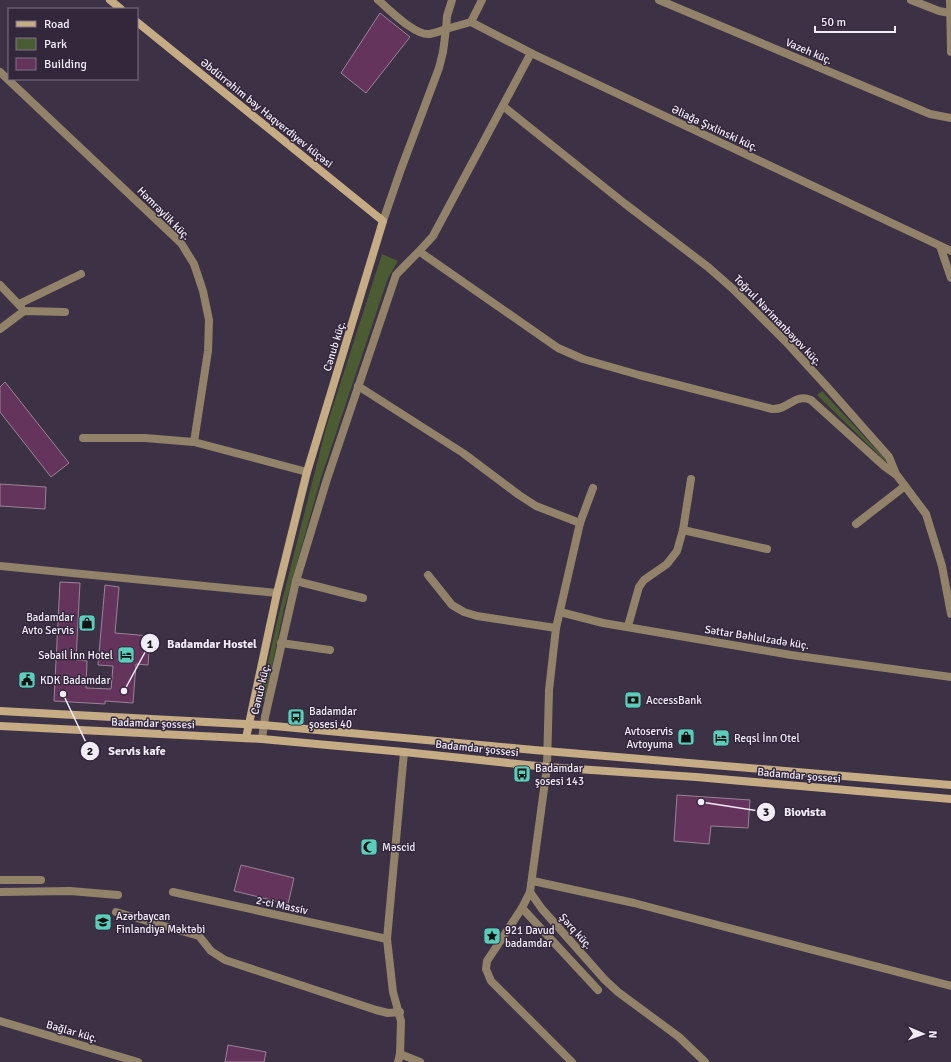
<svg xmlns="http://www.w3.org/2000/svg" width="951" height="1062" font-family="Signika,sans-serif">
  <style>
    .green { fill: #4b5c33 }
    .building { fill: #64345d; stroke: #9a8396 }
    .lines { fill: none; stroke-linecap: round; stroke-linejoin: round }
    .street { stroke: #918269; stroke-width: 8 }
    .secondary { stroke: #c5ac85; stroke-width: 8 }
    .labels { text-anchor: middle; stroke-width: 3; stroke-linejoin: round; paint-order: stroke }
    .street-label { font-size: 11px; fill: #f2ebf9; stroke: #32273b }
    .poi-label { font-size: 11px; fill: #f2ebf9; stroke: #32273b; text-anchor: start }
    .leader { fill: none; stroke: #f2ebf9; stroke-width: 1.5 }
    .callout-dot { fill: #f2ebf9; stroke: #32273b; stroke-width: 1.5 }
    .mark-label { font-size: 12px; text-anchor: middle; font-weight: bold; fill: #111 }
    .callout-label { font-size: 12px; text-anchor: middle; font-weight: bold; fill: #f2ebf9; stroke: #32273b; stroke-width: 3; stroke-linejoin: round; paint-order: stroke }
  </style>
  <rect width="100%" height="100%" fill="#3d3146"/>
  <g class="green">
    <path d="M382 254 398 261 388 278 321 478 284 609 265 699 260 698 279 613 326 428Z"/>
    <path d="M822 391 887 461 886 462 817 395Z"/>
  </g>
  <g class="building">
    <path d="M380 13 410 37 366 93 341 73Z"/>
    <path d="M5 382 69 463 51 477 0 412V387Z"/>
    <path d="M0 484 46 487 45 509 0 506Z"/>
    <path d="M60 582 80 583 76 660 87 661 86 688 111 689 113 666 98 665 105 585 119 587 115 633 150 636 148 665 136 664 133 703 105 701V704L54 701Z"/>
    <path d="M677 795 750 800 748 828 711 826 709 844 674 841Z"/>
    <path d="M241 865 294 878 288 904 234 891Z"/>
    <path d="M228 1045 266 1052 264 1062H225Z"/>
  </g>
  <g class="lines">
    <g class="street">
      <path d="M378 0C390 10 415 36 430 34 435 33 441 31 446 29L447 16 452 0"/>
      <path d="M659 0 930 114 951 118"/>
      <path d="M911 0 939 11 950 13"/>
      <path d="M950 0 951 52"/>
      <path d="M471 22 531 53 951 251"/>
      <path d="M0 72 181 243 194 264 203 291 209 320 208 351 194 442"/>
      <path d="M503 106 624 203 708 267 733 289 787 343 830 390 889 457 896 474 926 514 942 566 951 614"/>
      <path d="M383 221 401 169 439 68 443 52 446 29 471 22 482 0"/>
      <path d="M940 246 951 278"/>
      <path d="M420 252 558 348 583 359 639 375 772 409C790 410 793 393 811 400L884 466 895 474"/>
      <path d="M0 285 21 307"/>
      <path d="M19 304 81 274"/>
      <path d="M0 329 24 311 65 312"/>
      <path d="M358 386 463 453 519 495 536 506 580 523"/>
      <path d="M83 438H145L194 442 307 472"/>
      <path d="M593 488 580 523 556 628 549 690 547 767 530 892 542 909 605 980 618 992 679 1037 705 1062"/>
      <path d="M856 524 905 486"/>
      <path d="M683 530 767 549"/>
      <path d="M0 566 277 593"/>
      <path d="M428 575 452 605 464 612 477 616 556 628"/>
      <path d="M296 581 363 598"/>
      <path d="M560 612 603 623 791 655 951 677"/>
      <path d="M628 626 639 587 644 580 667 564 677 551 683 530 691 479"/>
      <path d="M281 643 330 650"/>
      <path d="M262 739 265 717 296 581 327 479 396 275C408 262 421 250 433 236L531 53"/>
      <path d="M0 880H41"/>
      <path d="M533 881 634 903 951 986"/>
      <path d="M0 892 70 891 118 895"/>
      <path d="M173 892 387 939"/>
      <path d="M530 892 522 908 487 961 486 969 491 981 572 1062"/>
      <path d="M522 908 598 990"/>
      <path d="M116 912 199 936 211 951 225 960 376 1010 388 1013 400 1012"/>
      <path d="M0 1021 138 1062"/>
      <path d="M400 1054 420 1062"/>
      <path d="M398 1062 400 1054 401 1021 393 992 387 939 404 752"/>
    </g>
    <g class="secondary">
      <path d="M110 0 121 9"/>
      <path d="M137 22 383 221 307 472 277 593 246 738"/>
      <path d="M0 711 263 725 534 750 951 785"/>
      <path d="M0 726 262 739 404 752 547 767 696 777 951 799"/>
    </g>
  </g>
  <defs>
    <g id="shop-square" transform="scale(0.9)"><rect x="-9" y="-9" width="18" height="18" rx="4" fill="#5bcebb" stroke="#32273b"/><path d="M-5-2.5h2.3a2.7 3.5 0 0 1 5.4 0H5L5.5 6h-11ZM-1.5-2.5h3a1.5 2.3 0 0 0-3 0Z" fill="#111"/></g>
    <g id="hotel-square" transform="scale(0.9)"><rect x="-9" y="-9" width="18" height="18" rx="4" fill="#5bcebb" stroke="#32273b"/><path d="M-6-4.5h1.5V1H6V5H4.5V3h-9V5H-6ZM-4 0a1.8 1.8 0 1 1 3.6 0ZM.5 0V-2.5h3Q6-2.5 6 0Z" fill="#111"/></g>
    <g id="civic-square" transform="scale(0.9)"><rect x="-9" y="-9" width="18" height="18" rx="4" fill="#5bcebb" stroke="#32273b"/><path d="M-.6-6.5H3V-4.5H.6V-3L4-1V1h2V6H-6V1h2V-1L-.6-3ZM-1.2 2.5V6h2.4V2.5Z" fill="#111"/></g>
    <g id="bank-square" transform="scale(0.9)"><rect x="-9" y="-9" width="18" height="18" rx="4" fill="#5bcebb" stroke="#32273b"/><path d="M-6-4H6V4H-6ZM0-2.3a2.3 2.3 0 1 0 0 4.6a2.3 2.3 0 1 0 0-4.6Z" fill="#111"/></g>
    <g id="bus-square" transform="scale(0.9)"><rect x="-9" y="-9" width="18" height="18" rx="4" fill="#5bcebb" stroke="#32273b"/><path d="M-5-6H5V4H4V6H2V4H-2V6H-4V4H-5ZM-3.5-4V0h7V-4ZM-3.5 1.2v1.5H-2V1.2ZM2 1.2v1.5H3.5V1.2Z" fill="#111"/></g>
    <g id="mosque-square" transform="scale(0.9)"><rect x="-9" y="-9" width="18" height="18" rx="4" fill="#5bcebb" stroke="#32273b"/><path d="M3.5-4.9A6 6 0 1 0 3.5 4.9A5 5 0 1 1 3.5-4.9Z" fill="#111"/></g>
    <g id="school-square" transform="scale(0.9)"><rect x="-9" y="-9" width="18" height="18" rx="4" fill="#5bcebb" stroke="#32273b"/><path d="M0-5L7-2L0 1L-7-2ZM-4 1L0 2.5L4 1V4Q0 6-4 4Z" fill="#111"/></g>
    <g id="sight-square" transform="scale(0.9)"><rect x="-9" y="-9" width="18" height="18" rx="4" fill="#5bcebb" stroke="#32273b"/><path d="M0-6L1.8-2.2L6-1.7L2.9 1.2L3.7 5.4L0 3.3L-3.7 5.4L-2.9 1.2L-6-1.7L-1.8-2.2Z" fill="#111"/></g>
  </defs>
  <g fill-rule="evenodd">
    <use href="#shop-square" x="87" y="623"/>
    <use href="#hotel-square" x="126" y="655"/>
    <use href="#civic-square" x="27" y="680"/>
    <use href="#bank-square" x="633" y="700"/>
    <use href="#bus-square" x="296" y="717"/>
    <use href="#shop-square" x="686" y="737"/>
    <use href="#hotel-square" x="721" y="738"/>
    <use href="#bus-square" x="522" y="774"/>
    <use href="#mosque-square" x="369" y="847"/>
    <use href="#school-square" x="103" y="922"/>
    <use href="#sight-square" x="492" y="936"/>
  </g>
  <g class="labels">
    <g class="street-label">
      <text transform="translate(809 51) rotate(23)" y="4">Vazeh küç.</text>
      <text transform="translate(267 113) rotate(39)" y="4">Əbdürrəhim bəy Haqverdiyev küçəsi</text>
      <text transform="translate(715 128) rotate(25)" y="4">Əliağa Şıxlinski küç.</text>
      <text transform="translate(164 213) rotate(45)" y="4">Həmrəylik küç.</text>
      <text transform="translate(778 320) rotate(46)" y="4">Toğrul Nərimanbəyov küç.</text>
      <text transform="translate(334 346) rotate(-73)" y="4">Cənub küç.</text>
      <text transform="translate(757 637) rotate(9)" y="4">Səttar Bəhlulzadə küç.</text>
      <text transform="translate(260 689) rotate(-77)" y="4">Cənub küç.</text>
      <text transform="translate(153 723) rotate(2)" y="4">Badamdar şossesi</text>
      <text transform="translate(477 748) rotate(6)" y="4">Badamdar şossesi</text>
      <text transform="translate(799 775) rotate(5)" y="4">Badamdar şossesi</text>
      <text transform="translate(282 905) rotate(12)" y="4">2-ci Massiv</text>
      <text transform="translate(576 931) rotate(48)" y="4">Şərq küç.</text>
      <text transform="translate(72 1031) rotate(16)" y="4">Bağlar küç.</text>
    </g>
    <g class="poi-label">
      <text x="74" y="621" text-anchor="end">Badamdar<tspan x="74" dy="13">Avto Servis</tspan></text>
      <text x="113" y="659" text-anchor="end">Səbail İnn Hotel</text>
      <text x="40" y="684">KDK Badamdar</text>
      <text x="646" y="704">AccessBank</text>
      <text x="309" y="715">Badamdar<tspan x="309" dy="13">şosesi 40</tspan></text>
      <text x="673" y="735" text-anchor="end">Avtoservis<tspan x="673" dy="13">Avtoyuma</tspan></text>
      <text x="734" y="742">Reqsl İnn Otel</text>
      <text x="535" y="772">Badamdar<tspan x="535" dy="13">şosesi 143</tspan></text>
      <text x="382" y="851">Məscid</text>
      <text x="116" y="920">Azərbaycan<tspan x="116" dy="13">Finlandiya Məktəbi</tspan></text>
      <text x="505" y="934">921 Davud<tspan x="505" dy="13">badamdar</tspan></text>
    </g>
  </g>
  <path class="leader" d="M124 691L150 643M63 694L90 751M701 802L766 812"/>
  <g class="callout-dot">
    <circle cx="124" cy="691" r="4"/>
    <circle cx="63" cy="694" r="4"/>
    <circle cx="701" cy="802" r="4"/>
    <circle cx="150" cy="643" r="10"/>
    <circle cx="90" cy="751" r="10"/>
    <circle cx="766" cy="812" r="10"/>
  </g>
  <g class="mark-label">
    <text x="150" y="648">1</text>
    <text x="90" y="755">2</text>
    <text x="766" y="816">3</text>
  </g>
  <g class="callout-label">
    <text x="212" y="648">Badamdar Hostel</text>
    <text x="137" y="755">Servis kafe</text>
    <text x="805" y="816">Biovista</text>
  </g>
  <rect x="8" y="8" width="130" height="72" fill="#32273b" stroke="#7f7587"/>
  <rect x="16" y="21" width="20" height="6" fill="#c5ac85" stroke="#7f7587"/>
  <text x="44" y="28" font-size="12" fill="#f2ebf9">Road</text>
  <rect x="16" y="38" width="20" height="12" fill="#4b5c33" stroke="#7f7587"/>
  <text x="44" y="48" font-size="12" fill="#f2ebf9">Park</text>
  <rect x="16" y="58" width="20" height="12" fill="#64345d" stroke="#7f7587"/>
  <text x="44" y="68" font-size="12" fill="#f2ebf9">Building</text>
  <g transform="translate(923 1034) rotate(92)" stroke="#32273b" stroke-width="3" paint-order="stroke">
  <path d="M0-3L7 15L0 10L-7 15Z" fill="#f2ebf9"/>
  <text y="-6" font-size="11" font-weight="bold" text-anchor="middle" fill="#f2ebf9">N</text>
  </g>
  <path d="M815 26v6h80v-6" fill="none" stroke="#f2ebf9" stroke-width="2"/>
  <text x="821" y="26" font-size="12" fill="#f2ebf9" stroke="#32273b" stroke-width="3" paint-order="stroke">50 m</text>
</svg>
